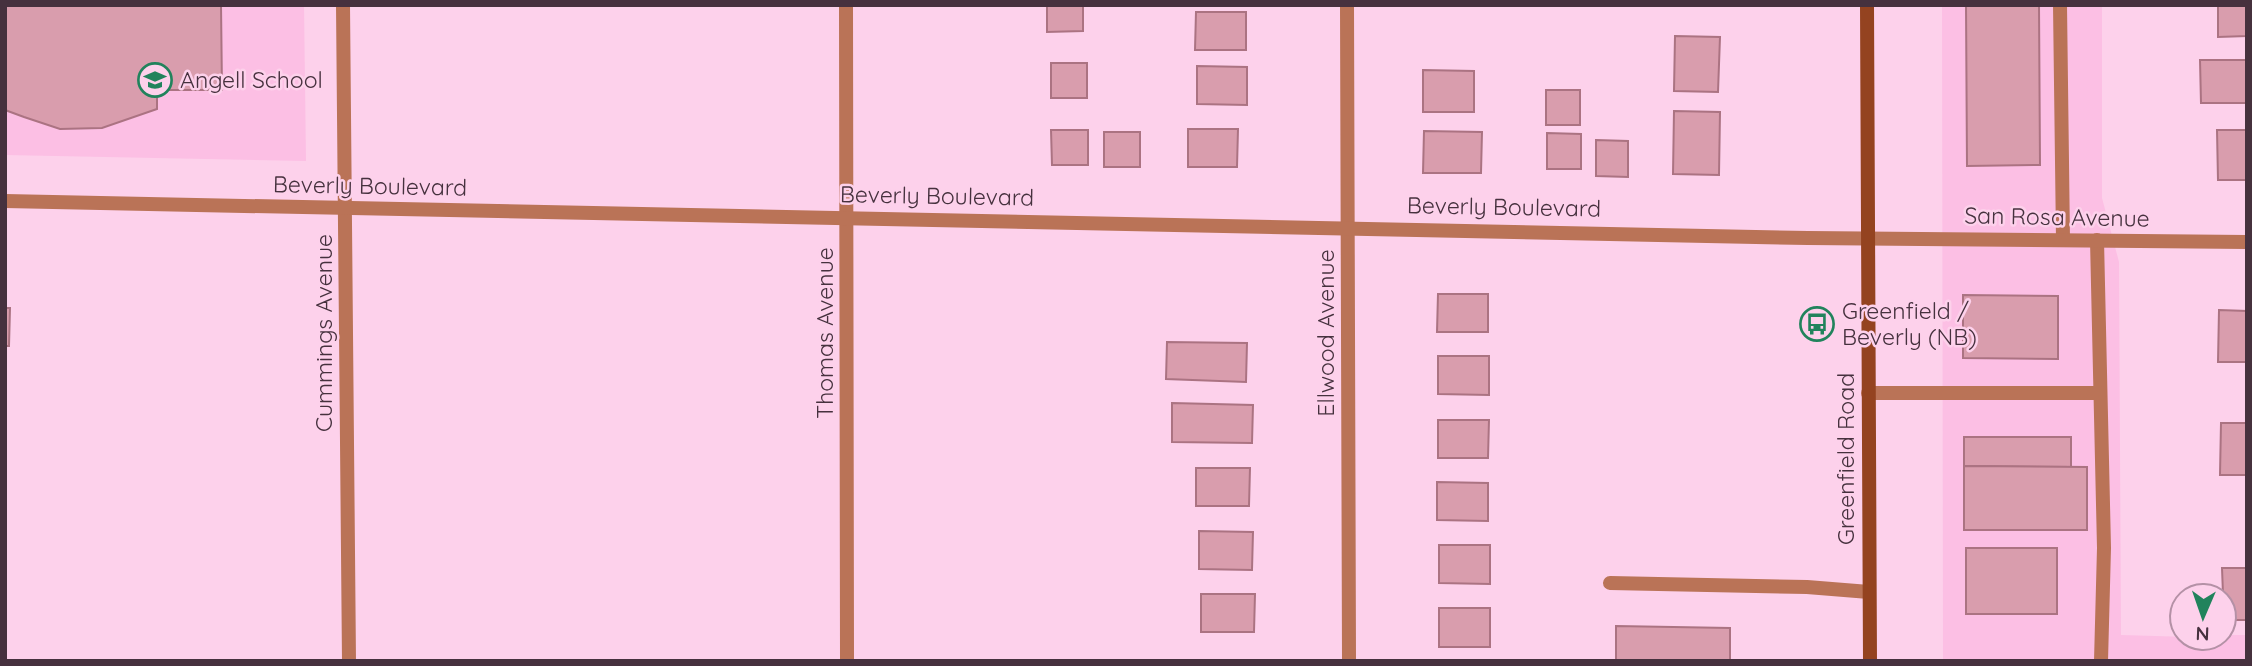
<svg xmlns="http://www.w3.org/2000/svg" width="2252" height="666" font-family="Quicksand,sans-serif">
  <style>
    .built { fill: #fcbfe4 }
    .building { fill: #d99dad; stroke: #ab7382; stroke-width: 2 }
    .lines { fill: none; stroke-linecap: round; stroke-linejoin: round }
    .service { stroke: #ba7357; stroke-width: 14 }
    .minor { stroke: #ba7357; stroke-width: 14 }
    .secondary { stroke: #944320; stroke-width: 14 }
    .labels { text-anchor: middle; stroke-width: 5; stroke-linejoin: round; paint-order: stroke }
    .poi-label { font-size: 23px; fill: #46313e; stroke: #fdd1eb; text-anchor: start }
    .street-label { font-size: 23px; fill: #46313e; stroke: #fdd1eb }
  </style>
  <rect width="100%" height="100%" fill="#fdd1eb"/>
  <g class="built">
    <path d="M5 5H304L306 161 5 155Z"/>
    <path d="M1942 5H2102V198L2119 262 2121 635 2224 638V635H2247V661H1943Z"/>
  </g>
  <g class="building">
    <path d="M5 5H221L222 90H157V109L102 128 60 129 24 117 5 110Z"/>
    <path d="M1047 5H1083V31L1047 32Z"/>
    <path d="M1966 5H2039L2040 165 1967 166Z"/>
    <path d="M2218 5H2247V36L2218 37Z"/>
    <path d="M1196 12H1246V50H1195Z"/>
    <path d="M1675 36 1720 37 1718 92 1674 91Z"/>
    <path d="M2200 60H2247V103H2201Z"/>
    <rect x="1051" y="63" width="36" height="35"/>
    <path d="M1197 66 1247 67V105L1197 104Z"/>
    <path d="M1423 70 1474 71V112H1423Z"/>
    <rect x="1546" y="90" width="34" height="35"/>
    <path d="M1674 111 1720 112 1719 175 1673 174Z"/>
    <path d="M1188 129H1238L1237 167H1188Z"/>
    <path d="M1051 130H1088V165H1052Z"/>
    <path d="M2217 130H2247V180H2218Z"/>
    <path d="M1424 131 1482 132 1481 173H1423Z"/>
    <rect x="1104" y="132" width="36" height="35"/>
    <path d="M1547 133 1581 134V169H1547Z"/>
    <path d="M1596 140 1628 141V177L1596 176Z"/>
    <path d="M1438 294H1488V332H1437Z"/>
    <path d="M1963 295 2058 296V359L1963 358Z"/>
    <path d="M5 308H10L9 346H5Z"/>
    <path d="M2219 310 2247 311V362H2218Z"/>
    <path d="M1167 342 1247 343 1246 382 1166 379Z"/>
    <path d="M1438 356H1489V395L1438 394Z"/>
    <path d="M1172 403 1253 405 1252 443 1172 442Z"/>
    <path d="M1438 420H1489L1488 458H1438Z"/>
    <path d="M2221 423H2247V475H2220Z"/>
    <path d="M1964 437H2071V467L1964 466Z"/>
    <path d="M1964 466 2087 467V530H1964Z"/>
    <path d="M1196 468H1250L1249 506H1196Z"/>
    <path d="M1437 482 1488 483V521L1437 520Z"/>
    <path d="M1199 531 1253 532 1252 570 1199 569Z"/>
    <path d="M1439 545H1490V584L1439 583Z"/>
    <rect x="1966" y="548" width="91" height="66"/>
    <path d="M2222 568H2247V620H2224Z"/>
    <path d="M1201 594H1255L1254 632H1201Z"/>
    <rect x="1439" y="608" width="51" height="39"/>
    <path d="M1616 626 1730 628V661H1616Z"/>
  </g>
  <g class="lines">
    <g class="service">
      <path d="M2060 5 2063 240"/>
      <path d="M2097 240 2104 548 2101 661"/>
      <path d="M1868 393H2100"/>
      <path d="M1610 583 1807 587 1869 592"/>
    </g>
    <g class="minor">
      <path d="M343 5 349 661"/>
      <path d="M846 5 847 661"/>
      <path d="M1347 5 1349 661"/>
      <path d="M5 201 1808 238 2247 242"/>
    </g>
    <path class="secondary" d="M1867 5 1870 661"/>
  </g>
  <defs>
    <g id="school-ring" transform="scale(1.75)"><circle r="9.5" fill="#fdd1eb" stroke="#21835c" stroke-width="1.5"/><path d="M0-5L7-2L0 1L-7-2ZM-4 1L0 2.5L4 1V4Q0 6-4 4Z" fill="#21835c"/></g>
    <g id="bus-ring" transform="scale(1.75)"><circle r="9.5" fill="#fdd1eb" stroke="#21835c" stroke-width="1.5"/><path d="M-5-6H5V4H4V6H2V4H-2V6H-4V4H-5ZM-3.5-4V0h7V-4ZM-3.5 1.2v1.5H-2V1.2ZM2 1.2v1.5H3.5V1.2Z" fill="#21835c"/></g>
  </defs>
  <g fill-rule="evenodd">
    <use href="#school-ring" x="155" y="80"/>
    <use href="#bus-ring" x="1817" y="324"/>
  </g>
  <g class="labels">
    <g class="poi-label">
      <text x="180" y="88">Angell School</text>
      <text x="1842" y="319">Greenfield /<tspan x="1842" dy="26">Beverly (NB)</tspan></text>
    </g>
    <g class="street-label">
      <text transform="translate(370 186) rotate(1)" y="8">Beverly Boulevard</text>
      <text transform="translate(937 196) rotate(1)" y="8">Beverly Boulevard</text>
      <text transform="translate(1504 207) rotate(1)" y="8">Beverly Boulevard</text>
      <text transform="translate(2057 217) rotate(1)" y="8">San Rosa Avenue</text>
      <text transform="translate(324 333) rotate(-90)" y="8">Cummings Avenue</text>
      <text transform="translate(825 333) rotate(-90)" y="8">Thomas Avenue</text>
      <text transform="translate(1326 333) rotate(-90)" y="8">Ellwood Avenue</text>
      <text transform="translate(1846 459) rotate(-90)" y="8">Greenfield Road</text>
    </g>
  </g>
  <rect width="2252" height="666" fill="none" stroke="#46313e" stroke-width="14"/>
  <g transform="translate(2203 617) rotate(182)"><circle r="33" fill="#fdd1eb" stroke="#b491a6" stroke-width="2"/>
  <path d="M0-5L12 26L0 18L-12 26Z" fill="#21835c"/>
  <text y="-10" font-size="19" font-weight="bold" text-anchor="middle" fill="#46313e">N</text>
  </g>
</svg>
